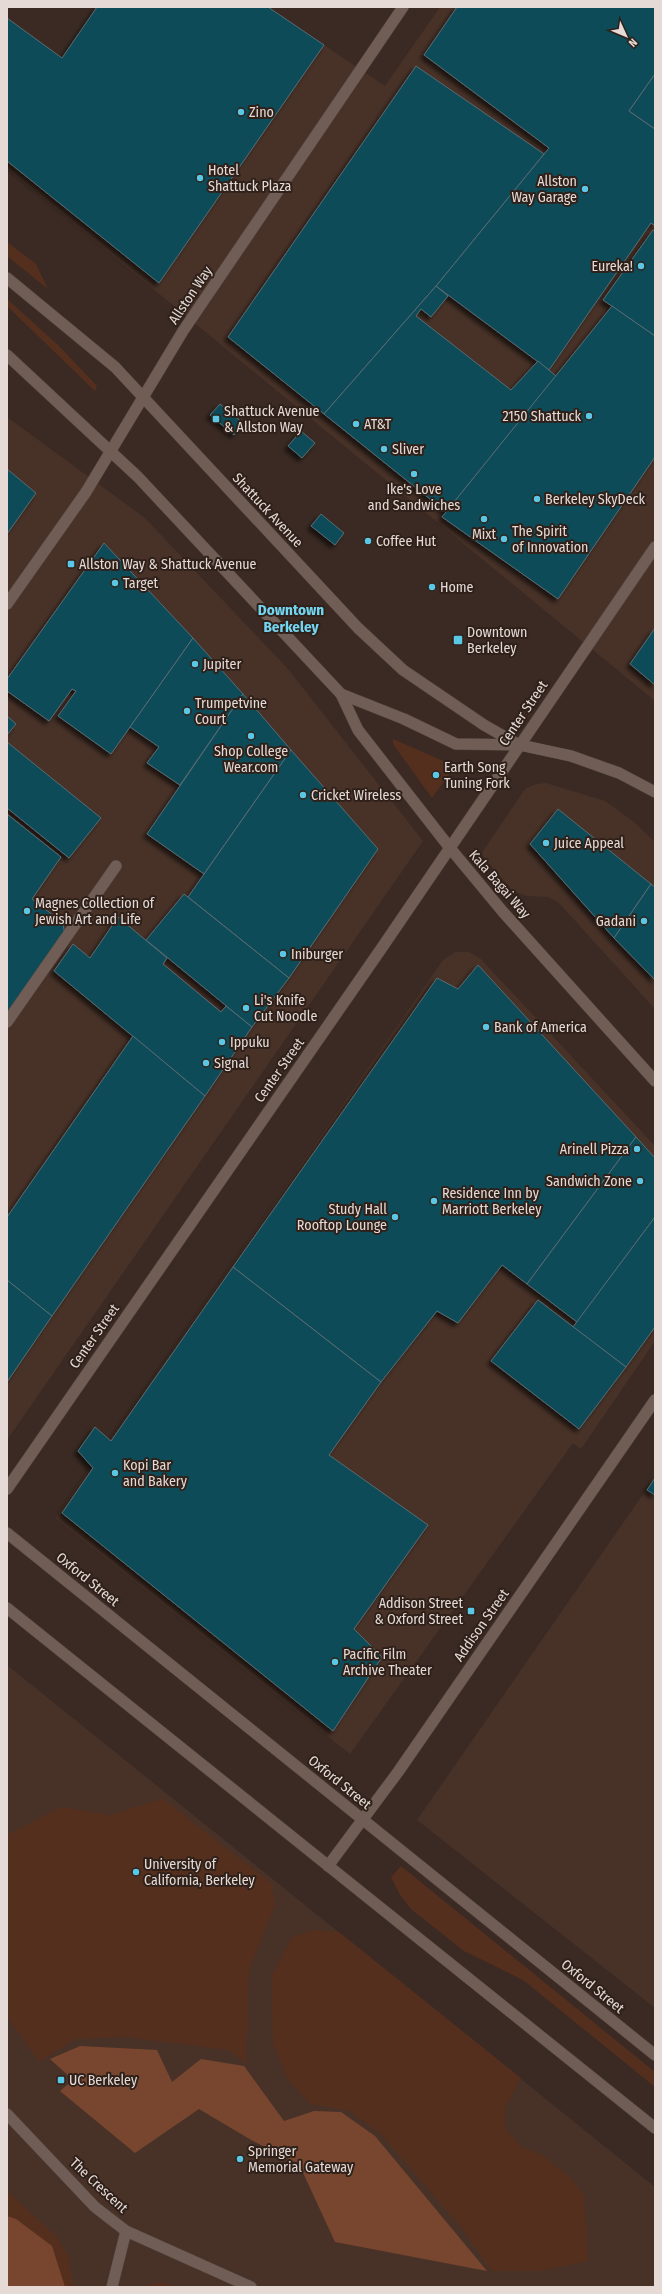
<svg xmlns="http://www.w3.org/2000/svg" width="662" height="2294" font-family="'Fira Sans Condensed',sans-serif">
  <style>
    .built { fill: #483228 }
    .green { fill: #552f1e }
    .forest { fill: #78462f }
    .building { fill: #114b59; stroke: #576b72; filter: url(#shadow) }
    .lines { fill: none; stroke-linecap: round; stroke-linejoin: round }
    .service-casing { stroke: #544741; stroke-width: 12 }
    .minor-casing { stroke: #544741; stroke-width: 12 }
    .tertiary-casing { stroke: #544741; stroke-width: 12 }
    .secondary-casing { stroke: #544741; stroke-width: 12 }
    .service { stroke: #705e56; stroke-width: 11 }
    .minor { stroke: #705e56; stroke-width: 11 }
    .tertiary { stroke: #705e56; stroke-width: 11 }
    .secondary { stroke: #705e56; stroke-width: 11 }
    .poi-dot { fill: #5ac8e5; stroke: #2f211a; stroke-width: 1.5 }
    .labels { text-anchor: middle; stroke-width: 4; stroke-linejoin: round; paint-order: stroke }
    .poi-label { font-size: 14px; fill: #e5dad6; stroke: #2f211a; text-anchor: start }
    .street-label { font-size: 14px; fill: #e5dad6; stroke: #2f211a }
    .neighbourhood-label { font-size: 15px; font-weight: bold; fill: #73d6f1; stroke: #2f211a }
  </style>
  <defs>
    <filter id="shadow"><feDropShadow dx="-3.5" dy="3.5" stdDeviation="2" flood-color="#0009"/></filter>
  </defs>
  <rect width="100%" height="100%" fill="#3a2a23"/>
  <g class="built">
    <path d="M440 7H655V701L7 169V18L62 58 324 45 385 86Z"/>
    <path d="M7 417 145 518 288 669 423 841 7 1440Z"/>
    <path d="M546 783 605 801 634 822 655 842V1009L558 902 548 897 526 896 512 890 481 854 525 789 536 784Z"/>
    <path d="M455 952H469L481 959 655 1146V1341L581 1449 573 1443 350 1754 55 1518 443 960Z"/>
    <path d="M646 1490 655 1496V2008L417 1820Z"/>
    <path d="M7 1665 655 2187V2287H7Z"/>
  </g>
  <g class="green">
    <path d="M7 242 36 264 48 289 7 256Z"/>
    <path d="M7 299 59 346 97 386 95 391 7 306Z"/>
    <path d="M393 739 455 766 432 798 393 744Z"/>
    <path d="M163 1799 272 1884 275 1905 249 1970 246 2064 229 2050 125 2037 75 2039 39 2062 7 2016V1835L61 1807 110 1815Z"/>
    <path d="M401 1866 655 2072V2087L523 1980 464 1951 412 1910 400 1895 391 1877Z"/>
    <path d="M313 1930 339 1932 521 2078 505 2108V2128L521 2147 542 2155 571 2178 584 2196 588 2261 540 2271H492L460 2226 381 2134 348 2110 310 2104 288 2080 273 2044 272 1975 292 1937Z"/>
    <path d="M7 2191 57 2237 68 2255 74 2287H7Z"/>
    <path d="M156 2282 166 2283 175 2287H144Z"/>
  </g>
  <g class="forest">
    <path d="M80 2046 157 2050 172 2082 201 2059 244 2066 284 2121 314 2111 341 2112 375 2136 487 2271 335 2242 299 2164 253 2141 199 2109 135 2153 60 2091 73 2080 50 2059Z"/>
    <path d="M7 2216 16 2219 52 2246 65 2287H7Z"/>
  </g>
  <g class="building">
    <path d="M97 7H268L324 45 159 283 7 161V18L62 58Z"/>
    <path d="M457 7H655V74L629 111 655 129V226L651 223 549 370 436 286 549 148 424 55Z"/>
    <path d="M416 66 544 154 436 286 324 414 228 337Z"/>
    <path d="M655 74V129L629 111Z"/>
    <path d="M653 230 655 232V336L603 300Z"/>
    <path d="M436 286 448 296 431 317 421 309 416 316 511 390 538 361 556 376 446 512 324 414Z"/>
    <path d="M612 306 655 336V457L558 599 442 517Z"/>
    <path d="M220 404 243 423 234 435 210 415Z"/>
    <path d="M301 431 315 443 302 458 288 446Z"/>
    <path d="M7 469 36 493 7 534Z"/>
    <path d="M321 514 344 533 335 545 311 526Z"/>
    <path d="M104 543 193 638 111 754 58 716 76 691 72 689 49 721 7 691V679Z"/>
    <path d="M655 628V685L630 664Z"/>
    <path d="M193 638 243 694 180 785 147 763 159 747 130 727Z"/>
    <path d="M243 694 291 750 204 874 147 834Z"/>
    <path d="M7 716 16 724 7 735Z"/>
    <path d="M7 742 101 818 69 858 7 808Z"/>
    <path d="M291 750 378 849 289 978 188 897Z"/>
    <path d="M558 809 651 884 614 938 530 844Z"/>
    <path d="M7 814 61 857 32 899 63 923 65 936 7 1017Z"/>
    <path d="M651 884 655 887V980L614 938Z"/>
    <path d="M184 894 289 978 252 1027 146 940Z"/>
    <path d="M118 917 167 958 163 964 221 1012 226 1006 252 1027 205 1096 54 971 73 944 90 958Z"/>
    <path d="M478 965 636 1137 527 1284 502 1265 458 1323 437 1311 381 1382 233 1267 437 978 458 989Z"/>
    <path d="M133 1036 205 1096 52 1316 7 1280V1217Z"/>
    <path d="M636 1137 655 1158V1217L577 1322 527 1284Z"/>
    <path d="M655 1217V1327L626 1367 573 1327Z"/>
    <path d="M233 1267 381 1382 329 1455 428 1525 354 1629 382 1657 333 1731 62 1513 93 1468 78 1451 95 1427 111 1441Z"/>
    <path d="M7 1280 52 1316 7 1382Z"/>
    <path d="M538 1300 626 1367 579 1429 491 1361Z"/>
    <path d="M655 1478V1495L647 1490Z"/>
  </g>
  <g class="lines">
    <g class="service-casing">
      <path id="service" d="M7 1022 116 866"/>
    </g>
    <g class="minor-casing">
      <g id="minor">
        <path d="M7 604 86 492 183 331 403 7"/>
        <path d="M7 1489 381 949 655 547"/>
        <path d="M328 1866 398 1772 655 1400"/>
        <path d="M7 2114 95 2207 126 2231 251 2287"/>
        <path d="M112 2287 126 2231"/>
      </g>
    </g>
    <g class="tertiary-casing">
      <g id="tertiary">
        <path d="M7 1533 655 2055"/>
        <path d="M7 1608 655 2128"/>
      </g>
    </g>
    <g class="secondary-casing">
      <g id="secondary">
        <path d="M7 278 115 367 358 628 403 670 484 725 519 745"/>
        <path d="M7 355 138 477 341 694 404 719 456 744 520 745 571 756 619 773 655 792"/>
        <path d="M341 694 358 730 450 848 503 912 655 1081"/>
      </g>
    </g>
    <use href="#service" class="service"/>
    <use href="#minor" class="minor"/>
    <use href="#tertiary" class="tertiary"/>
    <use href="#secondary" class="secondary"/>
  </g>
  <g class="poi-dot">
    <circle cx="241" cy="112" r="4"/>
    <circle cx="200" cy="178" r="4"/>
    <circle cx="585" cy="189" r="4"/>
    <circle cx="641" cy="266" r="4"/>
    <circle cx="589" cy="416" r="4"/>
    <rect x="212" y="415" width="8" height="8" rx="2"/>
    <circle cx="356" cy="424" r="4"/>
    <circle cx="384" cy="449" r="4"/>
    <circle cx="414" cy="474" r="4"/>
    <circle cx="537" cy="499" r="4"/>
    <circle cx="484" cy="519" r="4"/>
    <circle cx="504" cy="539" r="4"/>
    <circle cx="368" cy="541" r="4"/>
    <rect x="67" y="560" width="8" height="8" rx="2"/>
    <circle cx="115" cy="583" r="4"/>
    <circle cx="432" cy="587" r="4"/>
    <rect x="453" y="635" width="10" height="10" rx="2"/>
    <circle cx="195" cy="664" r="4"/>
    <circle cx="187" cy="711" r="4"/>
    <circle cx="251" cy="736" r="4"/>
    <circle cx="436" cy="775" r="4"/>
    <circle cx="303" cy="795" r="4"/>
    <circle cx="546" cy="843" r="4"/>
    <circle cx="27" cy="911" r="4"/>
    <circle cx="644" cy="921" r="4"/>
    <circle cx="283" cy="954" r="4"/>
    <circle cx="246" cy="1008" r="4"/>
    <circle cx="486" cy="1027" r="4"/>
    <circle cx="222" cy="1042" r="4"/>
    <circle cx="206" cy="1063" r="4"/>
    <circle cx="637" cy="1149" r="4"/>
    <circle cx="640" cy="1181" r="4"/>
    <circle cx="434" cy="1201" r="4"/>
    <circle cx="395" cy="1217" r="4"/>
    <circle cx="115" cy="1473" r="4"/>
    <rect x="467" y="1607" width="8" height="8" rx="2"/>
    <circle cx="335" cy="1662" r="4"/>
    <circle cx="136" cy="1872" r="4"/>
    <rect x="57" y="2076" width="8" height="8" rx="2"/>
    <circle cx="240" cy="2159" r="4"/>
  </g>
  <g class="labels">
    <g class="poi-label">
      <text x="249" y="117">Zino</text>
      <text x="208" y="175">Hotel<tspan x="208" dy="16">Shattuck Plaza</tspan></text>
      <text x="577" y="186" text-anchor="end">Allston<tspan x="577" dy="16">Way Garage</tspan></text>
      <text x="633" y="271" text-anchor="end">Eureka!</text>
      <text x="224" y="416">Shattuck Avenue<tspan x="224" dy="16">&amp; Allston Way</tspan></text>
      <text x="581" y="421" text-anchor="end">2150 Shattuck</text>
      <text x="364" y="429">AT&amp;T</text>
      <text x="392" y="454">Sliver</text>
      <text x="414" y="494" text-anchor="middle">Ike's Love<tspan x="414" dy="16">and Sandwiches</tspan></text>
      <text x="545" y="504">Berkeley SkyDeck</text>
      <text x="512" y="536">The Spirit<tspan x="512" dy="16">of Innovation</tspan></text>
      <text x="484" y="539" text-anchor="middle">Mixt</text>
      <text x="376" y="546">Coffee Hut</text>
      <text x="79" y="569">Allston Way &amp; Shattuck Avenue</text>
      <text x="123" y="588">Target</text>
      <text x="440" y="592">Home</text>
      <text x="467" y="637">Downtown<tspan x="467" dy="16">Berkeley</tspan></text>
      <text x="203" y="669">Jupiter</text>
      <text x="195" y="708">Trumpetvine<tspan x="195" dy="16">Court</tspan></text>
      <text x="251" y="756" text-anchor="middle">Shop College<tspan x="251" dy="16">Wear.com</tspan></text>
      <text x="444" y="772">Earth Song<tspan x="444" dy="16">Tuning Fork</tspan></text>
      <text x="311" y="800">Cricket Wireless</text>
      <text x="554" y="848">Juice Appeal</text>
      <text x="35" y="908">Magnes Collection of<tspan x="35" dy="16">Jewish Art and Life</tspan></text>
      <text x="636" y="926" text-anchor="end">Gadani</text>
      <text x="291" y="959">Iniburger</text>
      <text x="254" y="1005">Li's Knife<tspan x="254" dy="16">Cut Noodle</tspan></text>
      <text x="494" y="1032">Bank of America</text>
      <text x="230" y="1047">Ippuku</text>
      <text x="214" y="1068">Signal</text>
      <text x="629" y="1154" text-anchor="end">Arinell Pizza</text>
      <text x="632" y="1186" text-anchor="end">Sandwich Zone</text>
      <text x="442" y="1198">Residence Inn by<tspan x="442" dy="16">Marriott Berkeley</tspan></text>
      <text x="387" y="1214" text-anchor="end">Study Hall<tspan x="387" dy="16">Rooftop Lounge</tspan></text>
      <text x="123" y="1470">Kopi Bar<tspan x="123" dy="16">and Bakery</tspan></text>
      <text x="463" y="1608" text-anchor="end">Addison Street<tspan x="463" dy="16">&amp; Oxford Street</tspan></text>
      <text x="343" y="1659">Pacific Film<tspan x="343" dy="16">Archive Theater</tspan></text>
      <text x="144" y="1869">University of<tspan x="144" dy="16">California, Berkeley</tspan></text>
      <text x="69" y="2085">UC Berkeley</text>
      <text x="248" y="2156">Springer<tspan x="248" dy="16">Memorial Gateway</tspan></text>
    </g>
    <g class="street-label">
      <text transform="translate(190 295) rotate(-56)" y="5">Allston Way</text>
      <text transform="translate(268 510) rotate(47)" y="5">Shattuck Avenue</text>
      <text transform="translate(523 713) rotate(-56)" y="5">Center Street</text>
      <text transform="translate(500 884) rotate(49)" y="5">Kala Bagai Way</text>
      <text transform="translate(279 1070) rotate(-55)" y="5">Center Street</text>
      <text transform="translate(94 1336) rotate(-55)" y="5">Center Street</text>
      <text transform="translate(88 1579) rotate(39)" y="5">Oxford Street</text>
      <text transform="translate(481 1625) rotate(-55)" y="5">Addison Street</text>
      <text transform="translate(340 1782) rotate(39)" y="5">Oxford Street</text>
      <text transform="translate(593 1986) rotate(39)" y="5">Oxford Street</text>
      <text transform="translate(99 2185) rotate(43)" y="5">The Crescent</text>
    </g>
    <g class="neighbourhood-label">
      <text x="291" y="615">Downtown<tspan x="291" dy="17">Berkeley</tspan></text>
    </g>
  </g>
  <rect width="662" height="2294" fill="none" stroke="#e5dad6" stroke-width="16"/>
  <g transform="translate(626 36) rotate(134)" stroke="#2f211a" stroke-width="3" paint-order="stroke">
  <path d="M0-3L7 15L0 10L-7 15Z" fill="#e5dad6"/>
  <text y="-6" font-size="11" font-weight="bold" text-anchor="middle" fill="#e5dad6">N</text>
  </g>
</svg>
